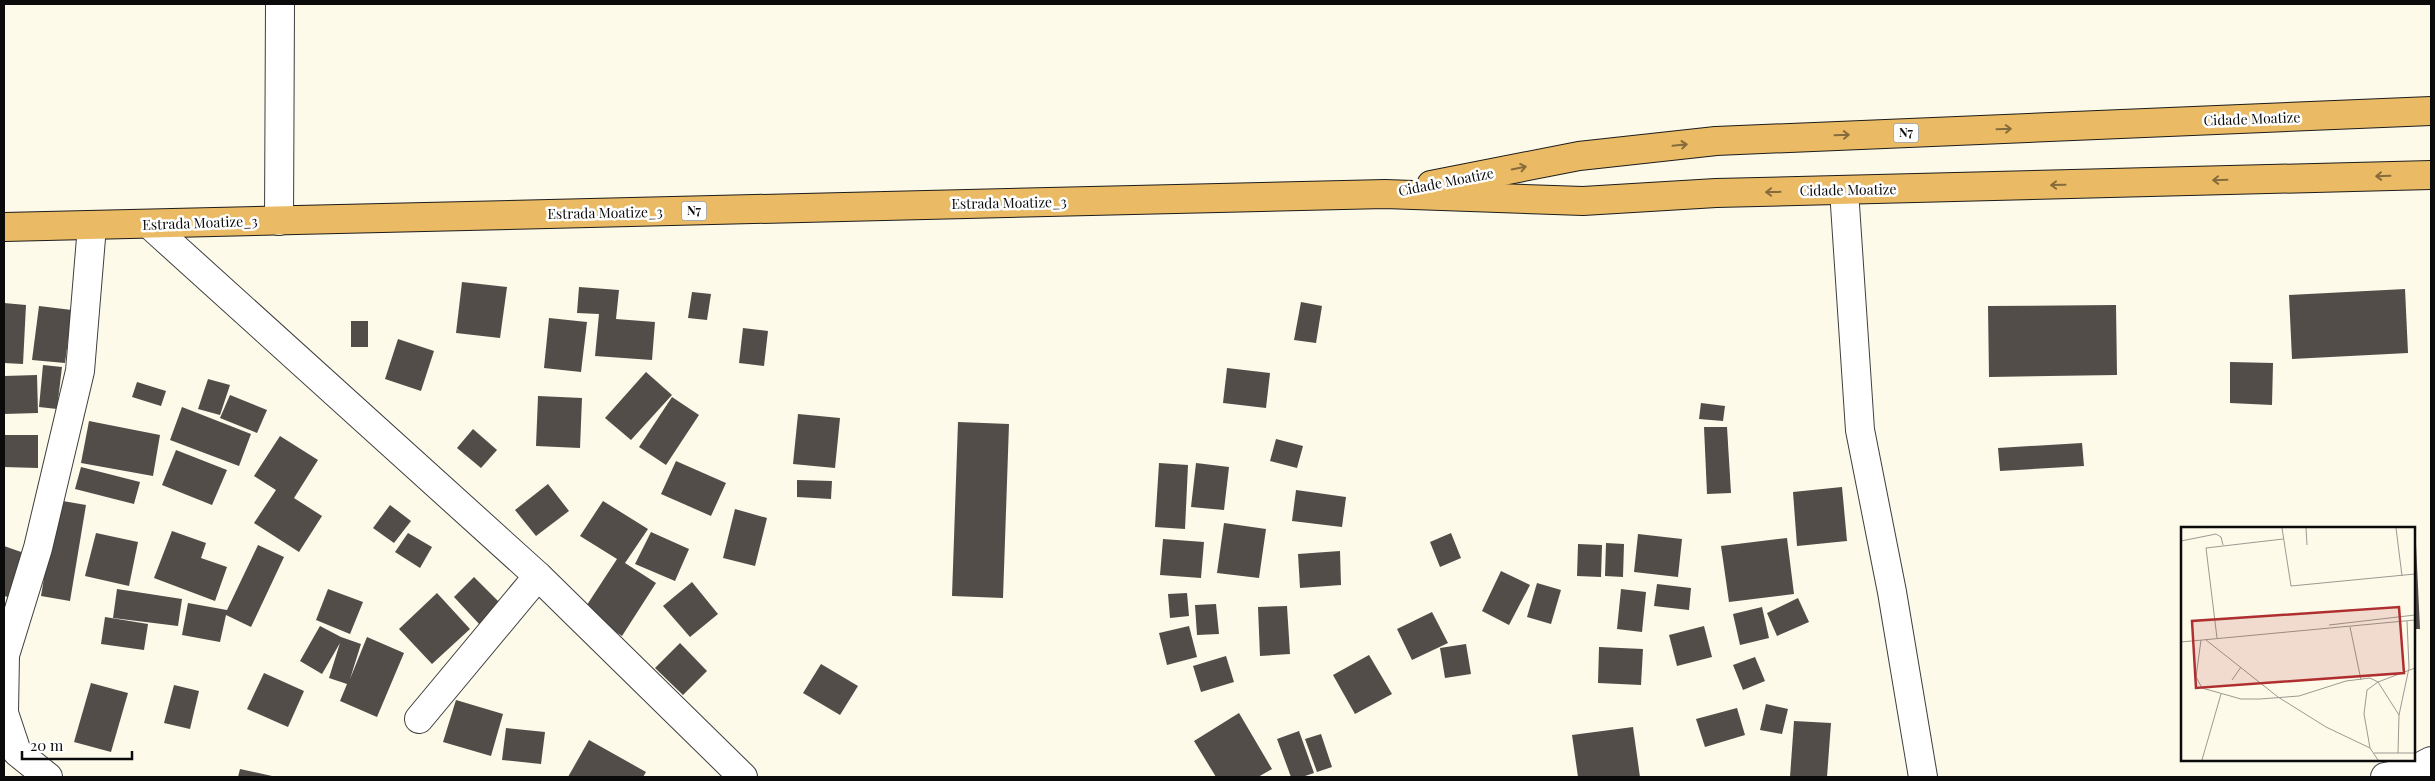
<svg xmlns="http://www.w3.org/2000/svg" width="2435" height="781" font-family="'Playfair Display',serif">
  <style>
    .building { fill: #524d48 }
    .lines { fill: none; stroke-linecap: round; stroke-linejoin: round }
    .minor-casing { stroke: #3e3e3e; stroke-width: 30 }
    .trunk-casing { stroke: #1c1c1c; stroke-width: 30 }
    .minor { stroke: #fff; stroke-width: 28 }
    .trunk { stroke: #eabb64; stroke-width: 28 }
    .oneway { stroke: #866c3c }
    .labels { text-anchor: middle; stroke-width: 5; stroke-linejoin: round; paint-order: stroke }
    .shield { fill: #fff; stroke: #545454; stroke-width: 1 }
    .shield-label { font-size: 12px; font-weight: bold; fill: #0b0b0b }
    .street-label { font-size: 14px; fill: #0b0b0b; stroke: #fff }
    .inset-road { fill: none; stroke: #9c9a91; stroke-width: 1 }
    .view { fill: #af2f30; fill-opacity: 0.15; stroke: #af2f30; stroke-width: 2.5 }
    .inset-edge { fill: none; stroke: #0b0b0b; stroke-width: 2.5 }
  </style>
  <rect width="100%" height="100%" fill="#fdfaea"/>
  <g class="building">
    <path d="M462 282 507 287 500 338 456 333Z"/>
    <path d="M579 287 619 290 616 319 655 322 652 360 595 356 599 314 577 313Z"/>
    <path d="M2405 289 2408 353 2292 359 2289 295Z"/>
    <path d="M692 292 711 294 707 320 688 318Z"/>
    <path d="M1301 302 1322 306 1316 343 1294 340Z"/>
    <path d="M4 303 26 305 23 364 4 363Z"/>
    <path d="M2116 305 2117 375 1989 377 1988 306Z"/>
    <path d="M39 306 72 310 65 363 32 360Z"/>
    <path d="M549 318 587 322 581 372 544 368Z"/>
    <rect x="351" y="321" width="17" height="26"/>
    <path d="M743 328 768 331 764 366 739 363Z"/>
    <path d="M398 339 434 351 421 391 385 379Z"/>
    <path d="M2230 362 2273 363 2272 405 2230 403Z"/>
    <path d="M43 365 62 367 57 409 39 407Z"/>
    <path d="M1227 368 1270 373 1266 408 1223 403Z"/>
    <path d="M646 372 672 395 631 440 605 418Z"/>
    <path d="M37 375 38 413 4 414V376Z"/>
    <path d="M208 379 230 385 220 415 198 409Z"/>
    <path d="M137 382 166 391 161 406 132 397Z"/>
    <path d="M230 395 267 410 257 433 220 418Z"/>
    <path d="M538 396 582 398 580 448 536 446Z"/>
    <path d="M672 397 699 415 666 465 639 447Z"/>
    <path d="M1701 403 1725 406 1723 421 1699 419Z"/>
    <path d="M182 407 251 434 239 466 170 440Z"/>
    <path d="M798 414 840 418 835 468 793 464Z"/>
    <path d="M89 421 160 435 153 476 81 463Z"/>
    <path d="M958 422 1009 424 1003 598 952 596Z"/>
    <path d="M1704 427H1727L1731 493 1707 494Z"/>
    <path d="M473 429 497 450 481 468 457 448Z"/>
    <path d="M4 435H38V468L4 467Z"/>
    <path d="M280 436 318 460 294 498 322 516 299 552 254 523 276 490 254 476Z"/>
    <path d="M1276 439 1303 446 1297 468 1270 461Z"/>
    <path d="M2082 443 2084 466 2000 471 1998 448Z"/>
    <path d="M176 450 227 470 212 505 162 485Z"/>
    <path d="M676 461 726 483 711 516 661 494Z"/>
    <path d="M1159 463 1188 465 1185 529 1155 527Z"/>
    <path d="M1196 463 1229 467 1224 510 1191 507Z"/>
    <path d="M81 467 140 482 134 504 75 489Z"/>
    <path d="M797 480 832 481 831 499 797 497Z"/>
    <path d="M548 484 569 511 536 536 515 510Z"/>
    <path d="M1842 487 1847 541 1797 546 1793 492Z"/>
    <path d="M1296 490 1346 497 1342 527 1292 521Z"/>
    <path d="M57 500 86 505 70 601 41 596Z"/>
    <path d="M603 501 648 529 625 563 656 583 622 636 583 611 617 559 580 536Z"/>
    <path d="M390 505 411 521 394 543 373 528Z"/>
    <path d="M735 509 767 518 755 566 723 558Z"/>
    <path d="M1224 523 1266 529 1259 578 1217 573Z"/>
    <path d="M172 531 206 543 201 558 227 567 215 601 154 578Z"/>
    <path d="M651 532 689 549 675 581 635 564Z"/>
    <path d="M96 533 138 542 129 586 85 576Z"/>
    <path d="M408 533 432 547 420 568 395 552Z"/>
    <path d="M1451 533 1461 558 1440 567 1430 542Z"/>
    <path d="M1638 534 1682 539 1678 577 1634 572Z"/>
    <path d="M1787 538 1794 594 1729 602 1721 546Z"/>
    <path d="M1163 539 1204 542 1201 578 1160 575Z"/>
    <path d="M1606 543 1624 544 1623 577 1605 576Z"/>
    <path d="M1578 544 1602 545 1601 577 1577 576Z"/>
    <path d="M2416 544 2420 629H2414V545Z"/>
    <path d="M258 545 284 557 251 627 226 615 220 642 182 635 188 603 227 610Z"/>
    <path d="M4 546 24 553 8 597 4 596Z"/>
    <path d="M1340 551 1341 585 1300 588 1298 554Z"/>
    <path d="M1501 571 1530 585 1509 625 1482 611Z"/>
    <path d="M474 577 502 605 481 626 454 597Z"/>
    <path d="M692 582 718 614 690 637 663 606Z"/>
    <path d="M1537 583 1561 590 1551 624 1527 617Z"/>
    <path d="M1657 584 1691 588 1689 610 1654 606Z"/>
    <path d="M117 589 182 599 178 626 113 618Z"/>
    <path d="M328 589 363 602 350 634 316 620Z"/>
    <path d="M1621 589 1646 592 1642 632 1617 629Z"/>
    <path d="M437 593 470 629 432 664 399 629Z"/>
    <path d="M1187 593 1189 616 1170 618 1168 594Z"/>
    <path d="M1798 598 1809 622 1777 636 1767 613Z"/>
    <path d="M1216 604 1219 634 1197 635 1195 605Z"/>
    <path d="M1287 606 1290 654 1260 656 1258 607Z"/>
    <path d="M1762 607 1769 638 1740 645 1733 614Z"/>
    <path d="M1432 612 1448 643 1412 660 1397 629Z"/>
    <path d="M105 617 148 624 144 650 101 644Z"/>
    <path d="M320 626 341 637 361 644 350 679 367 637 404 653 377 717 340 701 347 684 329 678 340 643 322 674 300 661Z"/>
    <path d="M1189 626 1197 657 1167 665 1159 633Z"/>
    <path d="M1704 626 1712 657 1677 666 1669 635Z"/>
    <path d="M680 643 707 671 683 695 655 668Z"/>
    <path d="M1466 644 1471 674 1445 678 1440 648Z"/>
    <path d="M1599 647 1643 649 1641 685 1598 683Z"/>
    <path d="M1369 655 1392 694 1355 714 1333 675Z"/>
    <path d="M1226 656 1234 682 1201 692 1193 666Z"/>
    <path d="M1755 657 1765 681 1743 690 1733 665Z"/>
    <path d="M821 664 858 686 840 715 803 693Z"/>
    <path d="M264 673 304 691 288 727 247 709Z"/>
    <path d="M91 683 128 693 111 752 74 742Z"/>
    <path d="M174 685 199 691 190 729 164 723Z"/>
    <path d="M456 700 503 714 491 756 443 742Z"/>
    <path d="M1766 704 1788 709 1782 734 1760 730Z"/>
    <path d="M1737 708 1745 735 1705 747 1696 719Z"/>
    <path d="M1239 713 1272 769 1258 777H1216L1194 741Z"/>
    <path d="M1794 721 1831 723 1827 777H1790Z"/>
    <path d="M1633 727 1640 777H1578L1572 735Z"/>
    <path d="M506 728 545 732 541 764 502 760Z"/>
    <path d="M1299 731 1314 773 1302 777H1291L1277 739Z"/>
    <path d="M1321 734 1332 767 1317 772 1305 739Z"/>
    <path d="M589 740 646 772 643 777H568Z"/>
    <path d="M240 769 272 776V777H238Z"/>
  </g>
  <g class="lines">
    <g class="minor-casing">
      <g id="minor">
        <path d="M1844 190 1860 430 1892 592 1923 777"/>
        <path d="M279 221 280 4"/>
        <path d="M150 225 538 576 743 777"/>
        <path d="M4 712 5 655 38 548 80 371 92 226"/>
        <path d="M4 713 17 752 48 777"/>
        <path d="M419 719 538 576"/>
        <path d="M2385 777 2410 772 2431 761"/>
      </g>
    </g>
    <g class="trunk-casing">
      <g id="trunk">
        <path d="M1431 185 1579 156 1716 141 2431 111"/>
        <path d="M4 227 1385 194 1583 201 1716 193 2431 175"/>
      </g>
    </g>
    <use href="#minor" class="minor"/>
    <use href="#trunk" class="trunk"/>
  </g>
  <defs><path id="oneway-shaft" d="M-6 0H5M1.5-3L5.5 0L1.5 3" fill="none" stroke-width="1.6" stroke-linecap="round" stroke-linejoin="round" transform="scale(1.25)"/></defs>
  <g class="oneway">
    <use href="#oneway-shaft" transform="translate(2004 129) rotate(-2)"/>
    <use href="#oneway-shaft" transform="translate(1842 135) rotate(-2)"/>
    <use href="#oneway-shaft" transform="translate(1680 145) rotate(-6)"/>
    <use href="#oneway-shaft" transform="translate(1519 168) rotate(-11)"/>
    <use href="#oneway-shaft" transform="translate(2383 176) rotate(178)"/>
    <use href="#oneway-shaft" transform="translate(2220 180) rotate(178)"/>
    <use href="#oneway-shaft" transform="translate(2058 185) rotate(179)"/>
    <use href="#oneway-shaft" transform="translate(1773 192) rotate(179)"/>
  </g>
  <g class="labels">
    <g class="shield">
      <rect x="1893.5" y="123.5" width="25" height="19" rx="4"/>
      <rect x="681.5" y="201.5" width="25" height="19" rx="4"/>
    </g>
    <g class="shield-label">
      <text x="1906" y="137">N7</text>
      <text x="694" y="215">N7</text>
    </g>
    <g class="street-label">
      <text transform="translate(2252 119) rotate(-2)" y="5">Cidade Moatize</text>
      <text transform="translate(1446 182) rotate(-11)" y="5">Cidade Moatize</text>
      <text transform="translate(1848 190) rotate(-1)" y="5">Cidade Moatize</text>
      <text transform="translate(1009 203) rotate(-1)" y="5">Estrada Moatize_3</text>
      <text transform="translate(605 213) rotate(-1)" y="5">Estrada Moatize_3</text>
      <text transform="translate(200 223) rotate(-2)" y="5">Estrada Moatize_3</text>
    </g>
  </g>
  <g transform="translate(2181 527)">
    <rect width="234" height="234" fill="#fdfaea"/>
    <path class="inset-road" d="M101 1 110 59 234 47M125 1 126 18M215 1 221 49M0 14 35 7 40 10 42 18M148 98 234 88M169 100 180 153M36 111 25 21 102 12M20 113 15 150 21 161 60 172H79L118 169 165 154 189 151 197 155 218 188M25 113 97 170 145 200 189 221 197 233M0 115 234 93M51 153 60 140M189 221 183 187 186 163 197 155 234 141M193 226H234M217 226 218 188 228 141 226 94M21 233 40 167"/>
    <path class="view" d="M218 80 223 146 15 161 11 94Z"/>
    <rect width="234" height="234" class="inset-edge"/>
  </g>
  <rect width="2435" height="781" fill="none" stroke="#0b0b0b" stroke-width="10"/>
  <path d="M22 751v8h110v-8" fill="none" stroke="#0b0b0b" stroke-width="2.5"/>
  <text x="30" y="751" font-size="15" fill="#0b0b0b" stroke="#ffffff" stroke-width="4" paint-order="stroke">20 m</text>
</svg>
